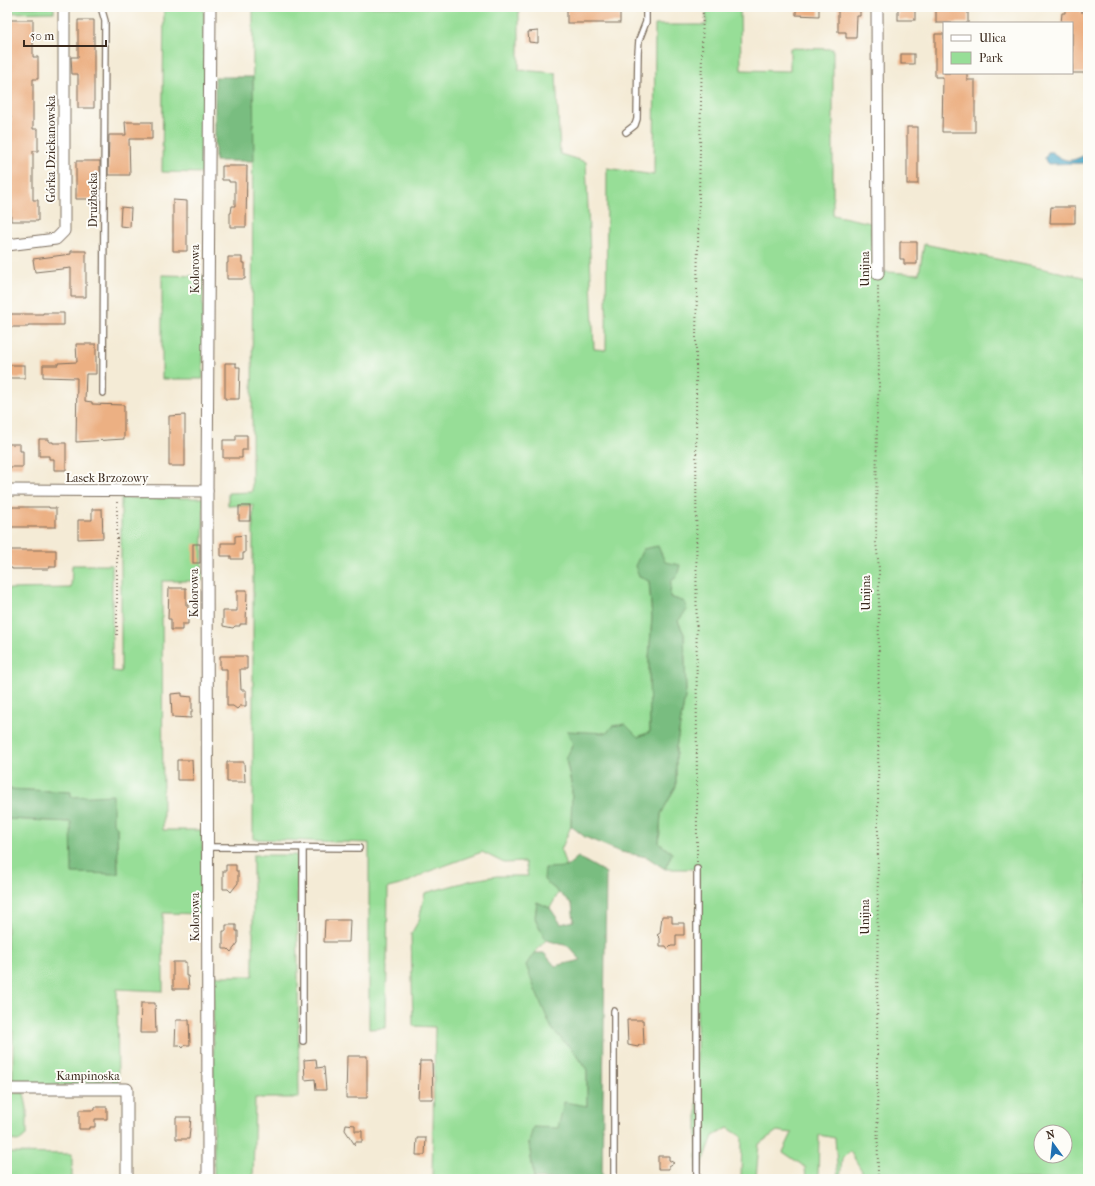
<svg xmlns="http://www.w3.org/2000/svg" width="1095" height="1186" font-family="'IM FELL French Canon',serif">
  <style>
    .green { fill: #97de97; stroke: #69845a; fill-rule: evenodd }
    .forest { fill: #79bd80; stroke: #5a744f }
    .water { fill: #46a6c6; stroke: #406872 }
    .building { fill: #ecb083 }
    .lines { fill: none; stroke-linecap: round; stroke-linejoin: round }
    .lane-casing { stroke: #7c6e5e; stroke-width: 8 }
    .street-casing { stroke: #7c6e5e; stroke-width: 13 }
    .path { stroke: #7c6e5e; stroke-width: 2; stroke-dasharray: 1 3; stroke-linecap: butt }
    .lane { stroke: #fff; stroke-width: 5.5 }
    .street { stroke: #fff; stroke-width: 11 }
    .labels { text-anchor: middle; stroke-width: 4; stroke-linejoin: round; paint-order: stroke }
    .street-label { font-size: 12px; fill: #3b2a1e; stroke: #fdfcf7 }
  </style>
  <rect width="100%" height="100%" fill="#fdfcf7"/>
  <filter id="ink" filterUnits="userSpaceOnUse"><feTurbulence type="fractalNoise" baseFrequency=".025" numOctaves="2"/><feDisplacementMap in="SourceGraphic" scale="8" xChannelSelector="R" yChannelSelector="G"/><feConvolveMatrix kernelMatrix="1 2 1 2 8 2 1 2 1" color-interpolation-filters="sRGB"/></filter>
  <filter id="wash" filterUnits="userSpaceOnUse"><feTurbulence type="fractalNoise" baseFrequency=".012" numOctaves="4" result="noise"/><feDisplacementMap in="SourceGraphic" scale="16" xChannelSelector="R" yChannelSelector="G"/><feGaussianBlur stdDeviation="0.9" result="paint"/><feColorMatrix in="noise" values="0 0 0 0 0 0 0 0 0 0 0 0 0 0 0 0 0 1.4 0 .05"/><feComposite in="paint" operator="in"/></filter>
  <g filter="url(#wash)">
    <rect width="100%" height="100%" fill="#f4ebd6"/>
    <g class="green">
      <path d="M7 7H54V12L7 13Z"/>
      <path d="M164 7H204L205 173 162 172Z"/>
      <path d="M253 7H519V70L556 73 560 154 586 162 594 349 606 350 607 168 654 175 655 25H706V7H740L741 70 790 71V48L833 49V215L871 223 872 271 919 274 924 244 1088 278V1179H860L862 1171 850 1151 842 1159 840 1179H838L835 1138 819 1135 818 1179H806L805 1167 783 1152 792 1133 777 1131 759 1144 756 1178H741L742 1137 728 1128 713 1136 697 1178V869H665L672 853 659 844 661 814 676 786V748L686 691 684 634 678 621 685 602 670 597 671 581H649L652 617 649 659 650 732 638 737 607 733 573 744 566 759 572 788 571 826 561 850 566 867 544 880 559 892 550 908 537 902 535 918 546 940 534 953 577 1055 587 1070V1107L558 1128 529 1143 534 1179H432L435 1027 413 1026 411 934 419 920 425 893 473 880 497 876H528L525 862 504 863 482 852 430 871 404 884 388 888 386 1028 369 1029V843L253 839V505L228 506V493L252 492ZM1041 1132H1065V1156H1041Z"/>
      <path d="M162 275 203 276V379H162Z"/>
      <path d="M121 498H204L202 581H162L163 830H202L203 914 163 913V991L117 989 118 1085H13V1031H7V819L71 822 118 874 117 827 71 797 70 792 7 789V589L71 588 72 565H112V671L121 672Z"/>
      <path d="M253 855H297L299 1098H255L253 1179H214L213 976H253Z"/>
      <path d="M7 1093H24L27 1108V1134L19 1141 7 1140Z"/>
      <path d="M7 1153 72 1154V1179H7Z"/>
    </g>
    <g class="forest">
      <path d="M215 77H253L254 161H215Z"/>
      <path d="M658 546 665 562 680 565 677 577 671 581 670 597 685 602 687 610 678 621 684 634 686 691 676 748V786L661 814 659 843 672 853 665 869 647 857 621 852 585 837 571 826 572 788 566 759 573 744 567 731 607 733 612 726 625 724 638 737 650 732 649 659 652 617 649 581 639 577 635 566 643 549Z"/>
      <path d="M7 789 71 792V797L113 795V823L117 827 118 874 72 873 71 822 7 819Z"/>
      <path d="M578 857 606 873 602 1179H534L529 1143 533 1127 558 1128 564 1102 587 1106V1070L577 1055 552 1029 535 990 526 965 534 953H544L555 966 581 960 568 946 546 940 535 918 537 902 550 908 561 924 574 921 572 904 544 880 545 868 566 867Z"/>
    </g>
    <path class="water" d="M1048 152H1052C1055 154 1059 158 1063 159 1071 163 1081 157 1088 153V163L1048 164 1046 162 1045 158Z"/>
    <g id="blocks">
      <g class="building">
        <rect x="567" y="7" width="53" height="16"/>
        <path d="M796 7H819V16L796 15Z"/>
        <path d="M838 7H860V16H857L856 38H846V32H838Z"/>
        <rect x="898" y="7" width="17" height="13"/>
        <rect x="936" y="7" width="32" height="16"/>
        <path d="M1065 7H1081V12H1088V73H1072V23H1061L1062 13H1065Z"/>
        <path d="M7 20H33V57H38V79H33V129H38V151H33V200H38V221H11L10 186H7V165H11V116H7V95H11L10 42 7 41Z"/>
        <path d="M78 20H94V108H78V74H72L71 57H78Z"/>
        <path d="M538 31V43L529 42 528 32Z"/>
        <path d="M935 34H944V73H967V80H975V132H942L943 77H935Z"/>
        <rect x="901" y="54" width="13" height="10"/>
        <path d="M125 122H152V139H129L130 175H108L109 135H126Z"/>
        <rect x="907" y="127" width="11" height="57"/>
        <path d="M76 161H100V175H94V199H76Z"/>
        <path d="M222 166H247L246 227H230V213H231L232 206H235V182H229V180H222Z"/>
        <path d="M173 200 187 201V251H173Z"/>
        <path d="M121 207 131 208 130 227 120 226Z"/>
        <path d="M1051 207H1075V223H1050Z"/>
        <path d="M900 242H917V264H904V259H900Z"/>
        <path d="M71 251H86V297H71V268L35 272 33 259 71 254Z"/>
        <path d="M228 257H242V263H245V279H227V263H228Z"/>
        <path d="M43 313H64V325H28V327H7V314H43Z"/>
        <path d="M76 344H96V374H86L85 401 92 402V404L124 405V439L76 442 77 378 43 377V365H58V363L77 362Z"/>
        <path d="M225 363H236V367H240L239 399H225Z"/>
        <rect x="7" y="365" width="18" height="13"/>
        <path d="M185 415V466H169V416Z"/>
        <path d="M236 435H247V450H242V458H223V440H236Z"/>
        <path d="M39 439H49V442H53V443H66V470H54V459H49V456H39Z"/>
        <path d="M7 444H20V451H23V467H7Z"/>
        <rect x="239" y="506" width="11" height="15"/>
        <path d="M12 507H49V508H56V527H7V508H12Z"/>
        <path d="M92 509H102L103 538 78 539V520H92Z"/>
        <path d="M245 535V553H243V559H231V556H221V543H235V536Z"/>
        <rect x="193" y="544" width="7" height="19"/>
        <path d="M7 550H56V567H49V569H12V568H7Z"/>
        <path d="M169 588H186V605H188V624H182V630H171V619H168Z"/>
        <path d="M237 590H247L246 624H240V626H235L233 628 223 626V611H237Z"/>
        <path d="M220 656H247V669H240L241 690H246V706H240L237 709 233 706H227V669H220Z"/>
        <path d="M182 693V696L192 697V712H191V718L172 717 171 694Z"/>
        <path d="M177 760H192L193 780H177Z"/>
        <path d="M227 762H244L245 782H227Z"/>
        <path d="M226 865H236V871H238V883L231 892 228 889H223V871H226Z"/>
        <path d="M662 916H672V923H684V935H676V946H671L668 949 666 946H660V938L657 935 660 933Z"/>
        <path d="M325 920H350L349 942H324Z"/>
        <path d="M226 925H236V931H238V943L231 952 228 949H223V931H226Z"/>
        <path d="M173 962H186V976H188L189 989H173Z"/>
        <path d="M141 1003H155L156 1033H140Z"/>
        <path d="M176 1020H189L190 1045H185L183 1048 180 1045H175Z"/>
        <path d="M627 1020H643L644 1045H639L638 1047 628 1045Z"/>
        <path d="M347 1056H367V1098H346Z"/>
        <path d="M316 1059 317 1068 324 1067 326 1090H316L315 1079 305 1080 304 1060Z"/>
        <path d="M420 1061H432L433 1099H418Z"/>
        <path d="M95 1107H107V1119H95V1127H90V1129H79V1110H95Z"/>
        <path d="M176 1117H191L189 1139H176Z"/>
        <path d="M346 1124 355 1125V1131H362V1142H355V1145L345 1130Z"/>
        <path d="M417 1138H426L425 1155H416Z"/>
        <path d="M658 1156H669V1160L674 1163 669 1166V1169H658Z"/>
      </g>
    </g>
  </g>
  <g filter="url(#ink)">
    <use href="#blocks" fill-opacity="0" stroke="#7c6e5e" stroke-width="1"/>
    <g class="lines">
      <g class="lane-casing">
        <g id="lane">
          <path d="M101 7 105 21 103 393"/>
          <path d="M626 132 635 125 637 119 638 53 639 40 646 22V7"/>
          <path d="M208 847 359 848"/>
          <path d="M303 847V1041"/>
          <path d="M697 869V1179"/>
          <path d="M614 1179V1011"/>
        </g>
      </g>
      <g class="street-casing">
        <g id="street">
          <path d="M877 7 878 274"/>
          <path d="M7 245 56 239 64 231V7"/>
          <path d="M7 490 207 491"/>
          <path d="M7 1089H127V1179"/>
          <path d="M208 1179 207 491 210 7"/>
        </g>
      </g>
      <g class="path">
        <path d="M117 635V501"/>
        <path d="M697 862 696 338 703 7"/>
        <path d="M878 1179 877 1069 879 568 876 543 877 411 879 387 878 285"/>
      </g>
      <use href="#lane" class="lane"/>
      <use href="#street" class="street"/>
    </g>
  </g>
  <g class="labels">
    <g class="street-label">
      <text transform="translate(51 149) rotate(-90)" y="4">Górka Dziekanowska</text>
      <text transform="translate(93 200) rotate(-90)" y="4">Drużbacka</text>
      <text transform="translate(195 269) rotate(-90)" y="4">Kolorowa</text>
      <text transform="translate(865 269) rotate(-90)" y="4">Unijna</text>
      <text x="107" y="482">Lasek Brzozowy</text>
      <text transform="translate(194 593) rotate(-90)" y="4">Kolorowa</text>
      <text transform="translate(866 593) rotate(-90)" y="4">Unijna</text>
      <text transform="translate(195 917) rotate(-90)" y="4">Kolorowa</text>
      <text transform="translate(865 917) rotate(-90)" y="4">Unijna</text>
      <text x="88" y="1080">Kampinoska</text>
    </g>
  </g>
  <rect width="1095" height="1186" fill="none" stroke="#fdfcf7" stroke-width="24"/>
  <rect x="943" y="22" width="130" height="52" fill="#fdfcf7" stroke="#afa8a0"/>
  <rect x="951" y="35" width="20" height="6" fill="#ffffff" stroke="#afa8a0"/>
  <text x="979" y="42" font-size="12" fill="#3b2a1e">Ulica</text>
  <rect x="951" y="52" width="20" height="12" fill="#97de97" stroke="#afa8a0"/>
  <text x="979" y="62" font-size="12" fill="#3b2a1e">Park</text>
  <g transform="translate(1053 1144) rotate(345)"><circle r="19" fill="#fdfcf7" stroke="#afa8a0"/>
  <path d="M0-3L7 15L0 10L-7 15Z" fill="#1f6fb2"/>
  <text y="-6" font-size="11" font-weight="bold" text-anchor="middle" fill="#3b2a1e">N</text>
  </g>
  <path d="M24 40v6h82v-6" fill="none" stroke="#3b2a1e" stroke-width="2"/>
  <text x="30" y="40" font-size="12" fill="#3b2a1e" stroke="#fdfcf7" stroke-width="3" paint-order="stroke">50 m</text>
</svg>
